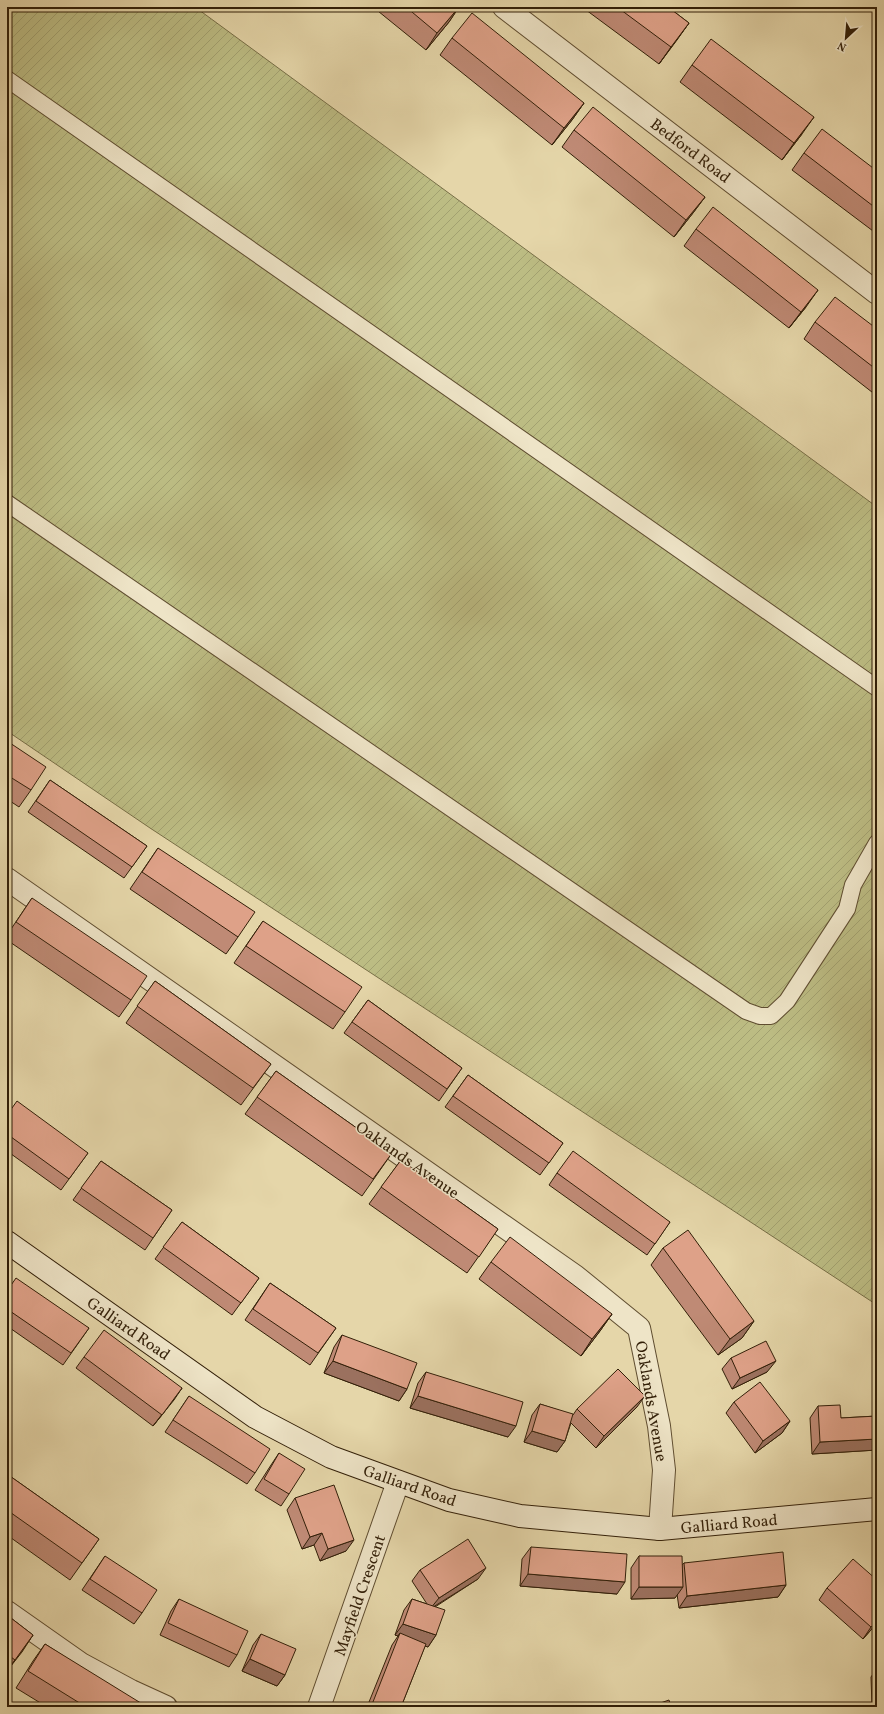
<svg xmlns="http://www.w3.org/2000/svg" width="884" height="1714" font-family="Vollkorn,serif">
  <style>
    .garden { fill: url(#garden-furrows); stroke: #776e46 }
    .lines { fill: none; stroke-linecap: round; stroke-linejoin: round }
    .lane-casing { stroke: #5f4d30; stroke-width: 18 }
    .street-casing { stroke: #5f4d30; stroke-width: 24 }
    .secondary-casing { stroke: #321f08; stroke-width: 24 }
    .lane { stroke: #eee4c7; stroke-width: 16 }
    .street { stroke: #eee4c7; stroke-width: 22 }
    .secondary { stroke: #eee4c7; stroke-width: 22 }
    .wall { fill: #bf8a75; stroke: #321f08 }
    .shaded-wall { fill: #9b715f; stroke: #321f08 }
    .building { fill: #dea188; stroke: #321f08 }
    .labels { text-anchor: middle; stroke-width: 3; stroke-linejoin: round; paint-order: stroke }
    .street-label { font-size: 16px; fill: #321f08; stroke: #eee4c7 }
  </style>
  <defs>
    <pattern id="garden-furrows" width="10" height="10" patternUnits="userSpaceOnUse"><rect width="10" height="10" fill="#bcbc83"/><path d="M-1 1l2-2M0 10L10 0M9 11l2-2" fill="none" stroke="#a2a170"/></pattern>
  </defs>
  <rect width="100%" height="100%" fill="#e5d6a9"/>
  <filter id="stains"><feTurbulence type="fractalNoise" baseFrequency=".005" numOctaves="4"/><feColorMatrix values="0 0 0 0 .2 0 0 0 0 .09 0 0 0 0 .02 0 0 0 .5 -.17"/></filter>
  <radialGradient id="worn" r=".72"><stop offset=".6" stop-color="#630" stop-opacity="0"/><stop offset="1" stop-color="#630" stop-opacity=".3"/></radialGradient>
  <path class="garden" d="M7 7H195L877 507V1305L150 828 7 731Z"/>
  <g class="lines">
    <g class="lane-casing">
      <g id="lane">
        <path d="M7 79 877 688"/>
        <path d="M7 503 746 1011 760 1016H771L787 1001 847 909 853 885 877 843"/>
      </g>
    </g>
    <g class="street-casing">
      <g id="street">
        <path d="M504 7 877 293"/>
        <path d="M7 879 575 1276 639 1328 659 1426 664 1470 660 1529"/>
        <path d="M7 1612 81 1664 131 1691 166 1707"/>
        <path d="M319 1707 398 1482"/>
      </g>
    </g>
    <g class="secondary-casing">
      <path id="secondary" d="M7 1242 255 1417 331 1457 449 1500 520 1516 660 1529 877 1509"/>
    </g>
    <use href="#lane" class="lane"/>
    <use href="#street" class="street"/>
    <use href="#secondary" class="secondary"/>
  </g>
  <g class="wall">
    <path d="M373 7H459L449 22 426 50Z"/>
    <path d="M582 7H668L689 23 659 64Z"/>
    <path d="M452 38 584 103 572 120 552 145 440 55Z"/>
    <path d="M692 65 802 134 782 160 680 82Z"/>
    <path d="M574 130 705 197 693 213 674 237 562 147Z"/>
    <path d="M804 153 877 171V234L792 170Z"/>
    <path d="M696 229 806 307 789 328 684 246Z"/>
    <path d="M815 322 877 329V396L804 339Z"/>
    <path d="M7 741 31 790 19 807 7 799Z"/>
    <path d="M50 780 147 846 124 878 28 812Z"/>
    <path d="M158 848 238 937 226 954 130 889Z"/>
    <path d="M32 898 131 1000 119 1017 7 940V935Z"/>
    <path d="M263 921 345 1012 333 1029 234 963Z"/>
    <path d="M155 981 271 1064 241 1105 126 1023Z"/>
    <path d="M368 1000 462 1068 439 1101 344 1033Z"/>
    <path d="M276 1071 392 1153 362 1196 245 1114Z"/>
    <path d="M468 1075 563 1143 540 1175 445 1107Z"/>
    <path d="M7 1115 88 1153 61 1190 7 1151Z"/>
    <path d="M401 1160 498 1229 467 1273 369 1204Z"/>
    <path d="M101 1161 172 1210 145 1250 73 1200Z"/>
    <path d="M557 1173 670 1222 647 1255 549 1185Z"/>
    <path d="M182 1222 259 1278 232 1315 155 1259Z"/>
    <path d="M663 1248 754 1321 742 1338 718 1355 651 1265Z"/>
    <path d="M491 1262 612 1314 600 1331 581 1356 479 1279Z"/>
    <path d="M270 1283 336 1328 310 1365 245 1320Z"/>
    <path d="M7 1291 89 1328 63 1365 7 1326Z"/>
    <path d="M342 1335 407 1389 399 1401 324 1373 334 1347Z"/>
    <path d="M84 1357 182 1388 153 1426 76 1368Z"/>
    <path d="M731 1358 767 1372 732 1389 722 1369Z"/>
    <path d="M426 1372 508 1437 410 1408 418 1383Z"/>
    <path d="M189 1396 255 1473 247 1484 165 1432Z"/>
    <path d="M734 1402 790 1421 782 1433 755 1453 726 1413Z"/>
    <path d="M540 1404 573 1415 577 1409 637 1407 596 1448 571 1423 565 1441 557 1452 524 1442 532 1415Z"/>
    <path d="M818 1406 841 1418 877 1416V1450L812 1454 810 1418Z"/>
    <path d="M279 1453 289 1494 281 1506 255 1490 271 1465Z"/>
    <path d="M7 1474 99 1539 70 1580 7 1535Z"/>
    <path d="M295 1498 346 1551 320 1561 314 1545 302 1549 287 1510Z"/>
    <path d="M531 1547 617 1594 520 1586 522 1559Z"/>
    <path d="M105 1556 142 1613 134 1624 82 1590Z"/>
    <path d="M639 1556 682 1565 684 1563 786 1585 778 1597 679 1608 677 1594 675 1598 631 1599V1568Z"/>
    <path d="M420 1570 478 1579 435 1607 436 1635 428 1647 425 1646 401 1707H367L392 1645 398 1636 395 1635 404 1610 412 1599 427 1604 412 1581Z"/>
    <path d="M877 1580V1623L863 1639 819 1600 827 1588Z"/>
    <path d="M179 1599 237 1655 229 1667 160 1635 171 1611Z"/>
    <path d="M7 1615 33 1635 7 1671Z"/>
    <path d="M261 1634 285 1675 277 1686 242 1671 253 1645Z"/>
    <path d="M45 1644 143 1707H47L16 1688 33 1661Z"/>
    <path d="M877 1668V1707H872L871 1677Z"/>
  </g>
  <g class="shaded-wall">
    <path d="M459 7 449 22 426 50 437 33Z"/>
    <path d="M689 23 677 40 659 64 671 47Z"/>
    <path d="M584 103 572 120 552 145 564 128Z"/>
    <path d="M814 117 802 134 782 160 794 143Z"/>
    <path d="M705 197 693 213 674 237 686 220Z"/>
    <path d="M818 290 806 307 789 328 801 312Z"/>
    <path d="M612 1314 600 1331 581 1356 592 1339Z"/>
    <path d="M754 1321 742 1338 718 1355 730 1339Z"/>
    <path d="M333 1361 407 1389 399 1401 324 1373Z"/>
    <path d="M776 1361 767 1372 732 1389 740 1378Z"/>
    <path d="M182 1388 174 1400 153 1426 162 1415Z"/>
    <path d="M418 1396 516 1426 508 1437 410 1408Z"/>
    <path d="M645 1396 637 1407 596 1448 604 1436Z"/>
    <path d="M790 1421 782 1433 755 1453 763 1441Z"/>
    <path d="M532 1431 565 1441 557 1452 524 1442Z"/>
    <path d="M877 1439V1450L812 1454 820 1442Z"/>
    <path d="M322 1533 314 1545 302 1549 310 1537Z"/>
    <path d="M354 1540 346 1551 320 1561 328 1549Z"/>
    <path d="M486 1568 478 1579 430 1609 439 1598Z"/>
    <path d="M528 1574 625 1582 617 1594 520 1586Z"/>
    <path d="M786 1585 778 1597 679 1608 687 1596Z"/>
    <path d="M639 1587H683L675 1598 631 1599Z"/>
    <path d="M877 1621V1623L863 1639 871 1627Z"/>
    <path d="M403 1624 436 1635 428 1647 398 1637 400 1633 398 1636 395 1635Z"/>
    <path d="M33 1635 22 1652 7 1671 15 1660Z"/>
    <path d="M250 1659 285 1675 277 1686 242 1671Z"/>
  </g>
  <g class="building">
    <path d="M406 7H459L437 33Z"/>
    <path d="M617 7H668L689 23 671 47Z"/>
    <path d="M472 13 584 103 564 128 452 38Z"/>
    <path d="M711 39 814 117 794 143 692 65Z"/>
    <path d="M593 107 705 197 686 220 574 130Z"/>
    <path d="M822 129 877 171V209L804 153Z"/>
    <path d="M713 207 818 290 801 312 696 229Z"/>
    <path d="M835 297 877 329V370L815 322Z"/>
    <path d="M7 741 46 767 31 790 7 775Z"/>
    <path d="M50 780 147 846 132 867 36 801Z"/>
    <path d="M158 848 255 912 238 937 142 872Z"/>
    <path d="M32 898 147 976 131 1000 16 922Z"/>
    <path d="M263 921 362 987 345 1012 246 946Z"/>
    <path d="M155 981 271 1064 253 1088 137 1006Z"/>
    <path d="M368 1000 462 1068 447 1089 352 1022Z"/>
    <path d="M276 1071 392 1153 373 1179 257 1097Z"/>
    <path d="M468 1075 563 1143 549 1163 453 1096Z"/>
    <path d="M17 1101 88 1153 69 1179 7 1134V1115Z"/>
    <path d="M573 1151 670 1222 655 1244 557 1173Z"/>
    <path d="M401 1160 498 1229 479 1257 381 1187Z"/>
    <path d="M101 1161 172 1210 153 1238 81 1188Z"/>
    <path d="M182 1222 259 1278 241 1303 163 1247Z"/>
    <path d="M688 1230 754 1321 730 1339 663 1248Z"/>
    <path d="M510 1237 612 1314 592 1339 491 1262Z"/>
    <path d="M16 1278 89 1328 71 1353 7 1309V1291Z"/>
    <path d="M270 1283 336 1328 318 1353 253 1309Z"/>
    <path d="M104 1330 182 1388 162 1415 84 1357Z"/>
    <path d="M342 1335 417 1363 407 1389 333 1361Z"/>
    <path d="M766 1341 776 1361 740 1378 731 1358Z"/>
    <path d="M618 1369 645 1396 604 1436 577 1409Z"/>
    <path d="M426 1372 523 1402 516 1426 418 1396Z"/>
    <path d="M760 1382 790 1421 763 1441 734 1402Z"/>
    <path d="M189 1396 270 1449 255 1473 173 1420Z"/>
    <path d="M540 1404 573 1414 565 1441 532 1431Z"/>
    <path d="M840 1405 841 1418 877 1416V1439L820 1442 818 1406Z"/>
    <path d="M279 1453 305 1469 289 1494 264 1479Z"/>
    <path d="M7 1474 99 1539 82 1563 7 1510Z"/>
    <path d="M334 1485 354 1540 328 1549 322 1533 310 1537 295 1498Z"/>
    <path d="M468 1539 486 1568 439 1598 420 1570Z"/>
    <path d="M531 1547 627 1554 625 1582 528 1574Z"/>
    <path d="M783 1552 786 1585 687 1596 684 1563Z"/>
    <path d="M105 1556 157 1590 142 1613 90 1579Z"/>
    <path d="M639 1556H682L683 1587H639Z"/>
    <path d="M853 1559 877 1580V1621L871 1627 827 1588Z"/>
    <path d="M179 1599 248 1631 237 1655 168 1623Z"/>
    <path d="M412 1599 445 1610 436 1635 403 1624Z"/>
    <path d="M7 1615 33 1635 15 1660 7 1654Z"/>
    <path d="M400 1633 426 1644 401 1707H371Z"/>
    <path d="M261 1634 296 1649 285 1675 250 1659Z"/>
    <path d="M45 1644 144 1705 143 1707H86L28 1671Z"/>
    <path d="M669 1700 671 1707H649Z"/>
  </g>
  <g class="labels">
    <g class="street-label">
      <text transform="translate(691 150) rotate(37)" y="6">Bedford Road</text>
      <text transform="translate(408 1159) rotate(35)" y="6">Oaklands Avenue</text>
      <text transform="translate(129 1328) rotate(35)" y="6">Galliard Road</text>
      <text transform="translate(652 1401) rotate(80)" y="6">Oaklands Avenue</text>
      <text transform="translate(410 1485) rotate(19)" y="6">Galliard Road</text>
      <text transform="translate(729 1523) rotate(-5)" y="6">Galliard Road</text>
      <text transform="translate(359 1595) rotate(-71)" y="6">Mayfield Crescent</text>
    </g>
  </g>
  <rect width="884" height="1714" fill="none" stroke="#e5d6a9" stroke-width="24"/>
  <rect x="8" y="8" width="868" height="1698" fill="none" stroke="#321f08" stroke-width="2"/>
  <rect x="12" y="12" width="860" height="1690" fill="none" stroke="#321f08"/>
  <g transform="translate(846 38) rotate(206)" stroke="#eee4c7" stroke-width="3" paint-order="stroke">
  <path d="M0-3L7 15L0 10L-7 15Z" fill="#321f08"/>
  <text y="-6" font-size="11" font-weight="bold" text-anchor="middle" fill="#321f08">N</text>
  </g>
  <rect width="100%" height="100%" filter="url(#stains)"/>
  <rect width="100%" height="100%" fill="url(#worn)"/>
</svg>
